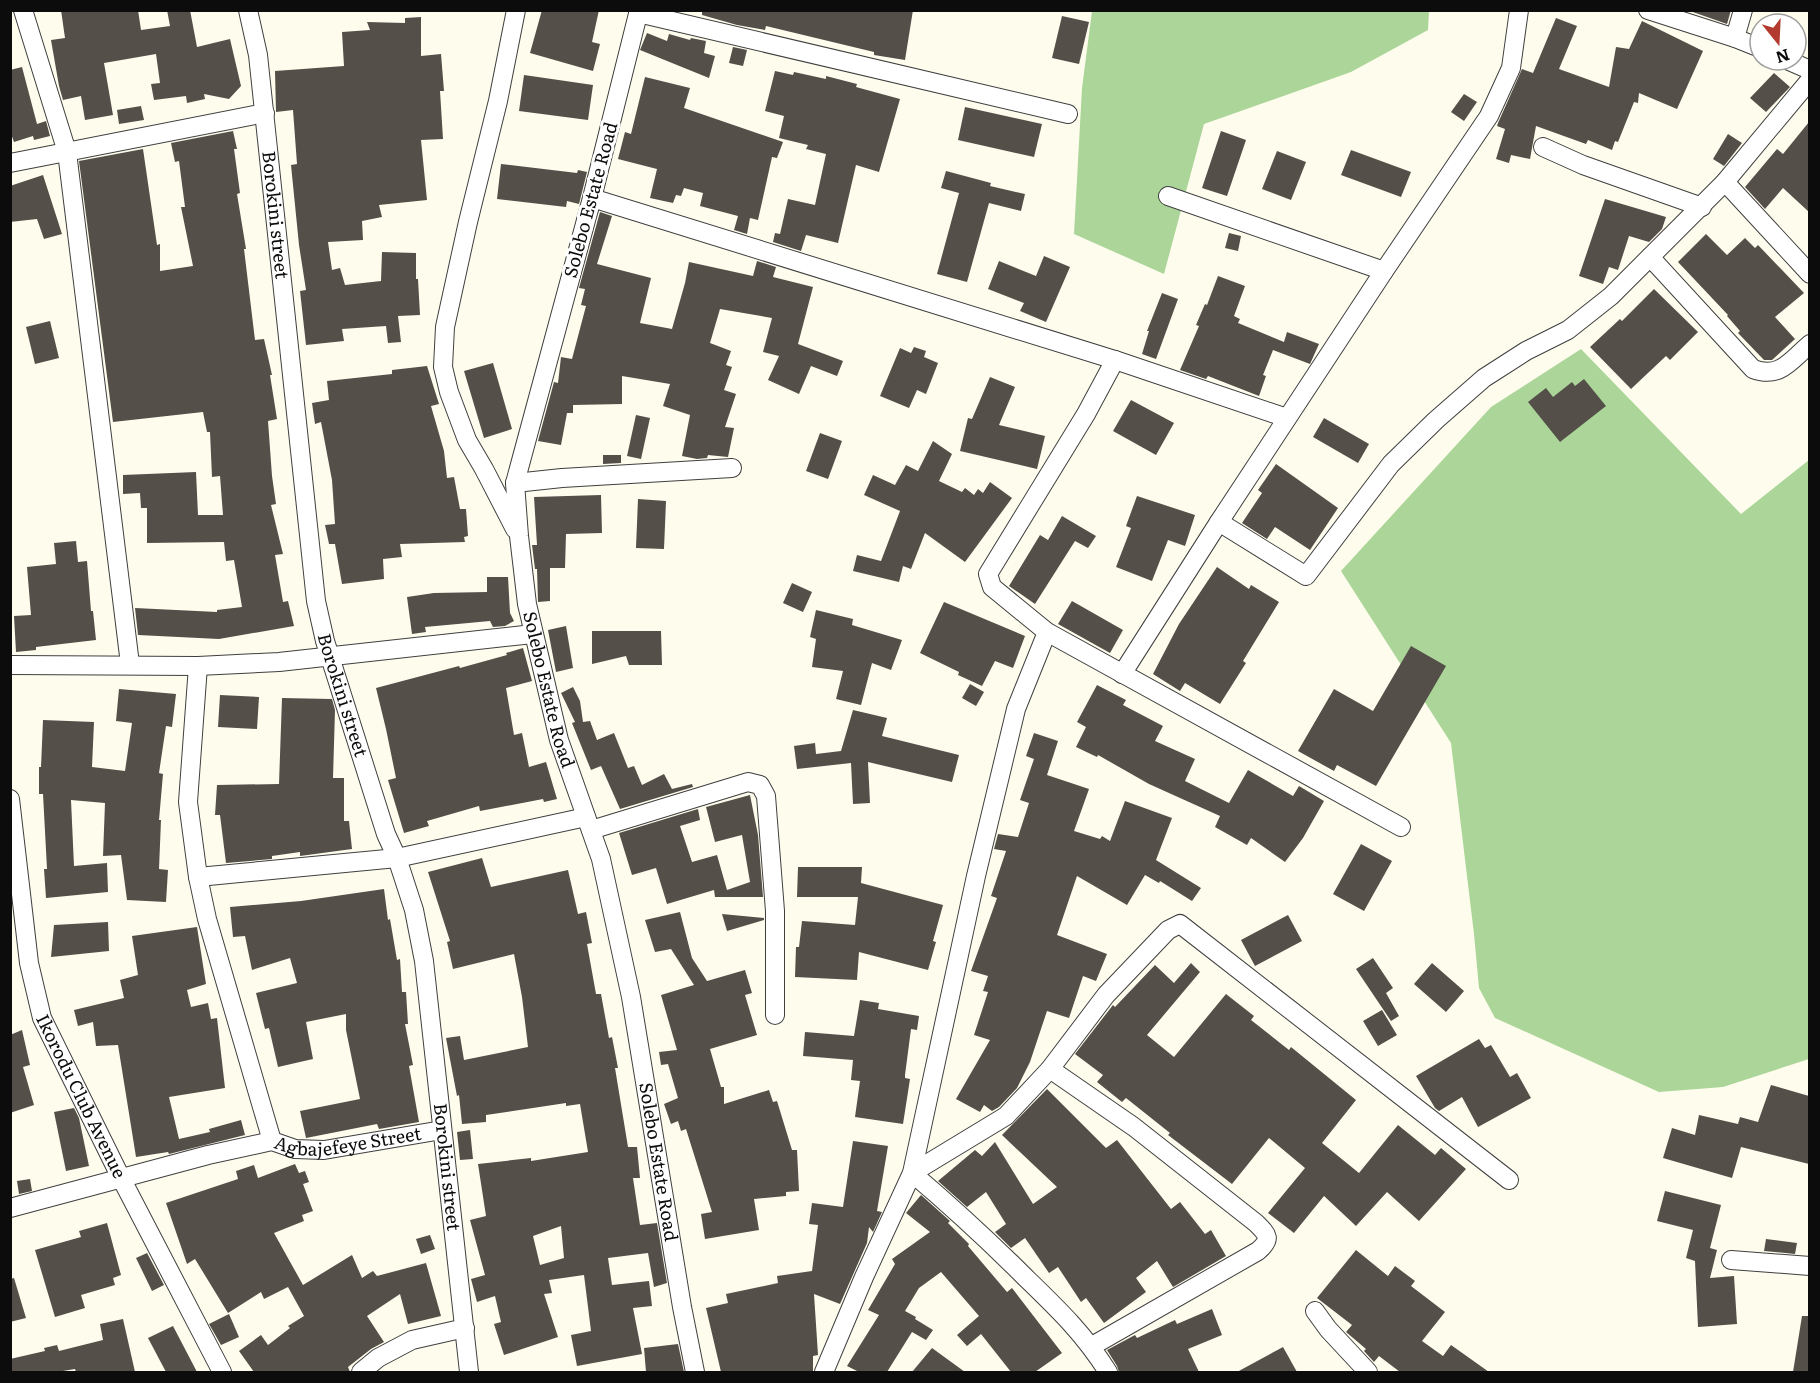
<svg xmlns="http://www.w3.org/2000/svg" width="1820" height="1383" font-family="Literata,serif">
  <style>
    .forest { fill: #acd599 }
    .building { fill: #544f49; fill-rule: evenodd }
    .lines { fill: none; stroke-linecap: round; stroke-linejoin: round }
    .minor-casing { stroke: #3f3f3f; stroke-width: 20 }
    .minor { stroke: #fff; stroke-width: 18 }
    .labels { text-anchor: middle; stroke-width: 6; stroke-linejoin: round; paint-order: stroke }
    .street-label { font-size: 18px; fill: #0c0c0c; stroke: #fff }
  </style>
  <rect width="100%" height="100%" fill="#fefded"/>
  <g class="forest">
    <path d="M1092 11H1429L1428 30 1351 72 1204 124 1164 274 1074 234 1082 88Z"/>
    <path d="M1581 349 1741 514 1809 460V1059L1723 1087 1659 1092 1495 1018 1479 988 1474 934 1451 743 1341 571 1491 407Z"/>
  </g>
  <g class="building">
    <path d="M61 10H138L141 30 170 26 167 10H190L197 47 230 39 241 86 229 99 204 94 205 99 187 103 186 96 154 100 151 84 160 83 156 54 104 63 113 115 85 120 81 96 63 100 59 86 51 40 65 38Z"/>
    <path d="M542 10H599L592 42 600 44 593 71 530 53Z"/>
    <path d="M702 10H913L905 60 874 55V52L766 26 765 30 737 25 702 15Z"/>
    <path d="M1687 10H1731L1727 24Z"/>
    <path d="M1062 16 1089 22 1079 64 1052 58Z"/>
    <path d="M421 17V56L441 54 444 91H440L443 139 421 140 427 200 379 205 382 217 362 221 363 240 328 242 332 270 340 268 345 285 381 281 382 252 416 253V279H418L420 315 398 316 401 342 388 343 386 326 342 329 344 341 306 345 300 291 306 290 299 245 291 165 297 164 293 110 276 112 275 71 344 66 342 32 370 30 367 22 405 23V18Z"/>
    <path d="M1556 18 1577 26 1559 69 1609 87 1616 47 1629 49 1642 21 1703 51 1677 109 1639 93 1638 103 1634 102 1618 142 1615 141 1612 150 1588 140 1586 144 1536 126 1530 159 1511 155 1509 163 1496 159 1505 129 1497 126 1498 123 1522 69 1533 73Z"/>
    <path d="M647 33 667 41 669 34 690 40 691 38 706 41 704 53 715 56 709 78 640 50Z"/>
    <path d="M733 47 747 50 743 66 729 63Z"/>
    <path d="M22 67 37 124 46 121 50 136 34 140 33 136 14 142 10 131V70Z"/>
    <path d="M775 71 793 75 794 72 826 79V76L857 84 856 87 900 99 879 172 856 165 838 243 806 235 801 251 773 242 775 233 780 234 788 199 815 205 826 154 806 149 808 145 779 138 784 116 765 111Z"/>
    <path d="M1774 73 1790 87 1766 112 1750 98Z"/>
    <path d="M524 75 593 85 588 120 519 111Z"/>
    <path d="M645 77 690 88 684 108 783 142 777 158 772 157 758 220 750 218 747 234 734 230 738 216 700 206 703 193 684 188 681 196 676 195 673 203 650 198 657 169 618 159 625 132 631 134Z"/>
    <path d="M1464 94 1477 102 1464 121 1451 112Z"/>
    <path d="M141 106 144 120 119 124 117 110Z"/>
    <path d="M965 107 1042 124 1034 157 958 140Z"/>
    <path d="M1809 122V212L1783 188 1765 209 1745 187 1777 149 1783 154Z"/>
    <path d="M233 131 237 149H234L240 193 237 194 246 249H244L255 340 264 339 272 375H270L277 419 268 421 272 476 276 504 271 505 283 554 275 555 283 602 288 601 294 626 219 639 138 635 135 608 217 612V610L242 607 234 560 226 561 224 542 147 543V508H141L140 493 123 494V475L196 472 198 515H223L220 476 212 477 210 432H207L203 412 113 422 79 161 143 149 157 245 160 244V271L193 266 181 207H185L179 161 175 162 171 143Z"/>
    <path d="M1221 131 1246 140 1227 196 1202 188Z"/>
    <path d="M1728 134 1742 143 1724 166 1713 159Z"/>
    <path d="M1351 150 1411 172 1401 197 1341 175Z"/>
    <path d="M1277 151 1306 162 1291 200 1262 189Z"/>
    <path d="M501 164 577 173 578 170 587 172 579 204 567 201 566 207 497 199Z"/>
    <path d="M946 171 991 183 990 186 1025 194 1021 211 989 203 967 282 937 274 959 193 941 188Z"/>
    <path d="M43 175 62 234 44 239 37 219 10 222V186Z"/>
    <path d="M1605 199 1666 217 1662 229 1649 242 1629 236 1618 270 1609 267 1603 284 1579 276Z"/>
    <path d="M600 212 612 216 597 264 651 278 640 323 672 329 685 283 689 262 753 276 757 261 776 267 773 277 813 287 798 344 843 361 837 376 811 366 799 394 768 380 779 356 763 352 772 318 720 309 710 343 731 351 726 365 732 367 724 390 736 394 725 427 734 428 728 457 708 455 707 458 697 459 682 456 690 415 663 406 670 384 622 376V404L573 405V413H567L561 445 538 441 554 382 558 383 561 357 572 359 586 306 581 305 585 289 579 288Z"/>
    <path d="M1229 233 1241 236 1238 251 1225 248Z"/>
    <path d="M1706 234 1727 255 1745 238 1755 248 1758 245 1804 293 1775 317 1795 339 1772 360H1764L1738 333 1740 331 1727 316 1728 315 1678 262Z"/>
    <path d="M1044 256 1070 267 1046 322 1020 311 1024 303 988 289 999 261 1036 276Z"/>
    <path d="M1218 276 1245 286 1234 316 1240 319 1238 323 1284 342 1287 332 1319 344 1310 364 1273 350 1263 375 1266 376 1259 396 1208 376 1206 379 1180 370 1199 326 1196 325 1205 304 1207 305Z"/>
    <path d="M1654 289 1698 332 1670 360 1666 356 1631 389 1590 347 1620 319 1622 321Z"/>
    <path d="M1162 293 1178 299 1156 359 1142 354 1149 331H1147Z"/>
    <path d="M50 321 59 358 35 364 26 327Z"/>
    <path d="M914 347 926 351 924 357 938 363 926 394 917 390 909 408 880 396 900 348 911 353Z"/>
    <path d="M493 363 512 429 484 438 464 371Z"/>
    <path d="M427 366 439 404 431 406 444 451 447 478 454 477 460 509H466L468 536 464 537 465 542 400 544 402 557 383 559 384 579 342 584 335 544H329L325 525 335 524 332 480 321 422 315 424 312 403 329 400 327 381 392 374V370Z"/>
    <path d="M990 377 1015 387 999 425 1045 436 1037 469 960 451 968 418 972 419Z"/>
    <path d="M1584 379 1606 406 1560 442 1528 402 1546 388 1553 397 1572 382 1575 386Z"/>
    <path d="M1131 400 1174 423 1156 455 1113 431Z"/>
    <path d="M636 415 650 418 641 459 627 456Z"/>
    <path d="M1324 418 1369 444 1358 463 1313 437Z"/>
    <path d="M820 433 842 441 828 479 806 471Z"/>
    <path d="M933 441 952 454 939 481 962 492 965 488 974 495 978 489 983 493 990 482 1012 498 965 562 925 533 911 569 903 566 899 582 853 571 857 555 881 561 900 511 864 495 873 475 895 485 906 465 918 471Z"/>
    <path d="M603 455H621V463L603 464Z"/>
    <path d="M1276 464 1338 508 1310 550 1275 527 1267 539 1242 523 1262 493 1258 490Z"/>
    <path d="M601 495 602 533 566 534 565 568H550V601L538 602 537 569H535L532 545H537L534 497Z"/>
    <path d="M1137 496 1195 515 1185 546 1168 540 1152 581 1116 567 1131 528 1126 526Z"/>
    <path d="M638 499 666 501 664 549 636 548Z"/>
    <path d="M1062 516 1096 536 1088 548 1075 541 1035 604 1009 586 1040 535 1048 540Z"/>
    <path d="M76 541 78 562 87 561 91 611H93L96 640 36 647V650L16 652 14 616 31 615 27 567 56 564 54 543Z"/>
    <path d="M1217 567 1249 589 1251 585 1279 602 1243 661 1246 663 1220 704 1185 683 1180 691 1153 674 1179 624Z"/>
    <path d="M487 577H508L510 613 514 621 505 626 493 627 490 621 425 627 426 632 412 634 407 597 434 593 487 592Z"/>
    <path d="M792 583 812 592 803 612 783 603Z"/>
    <path d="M1072 601 1123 630 1110 653 1058 624Z"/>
    <path d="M944 602 1025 636 1013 668 995 661 982 686 958 675 959 672 920 653Z"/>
    <path d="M816 610 853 619 852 625 902 640 891 670 872 663 861 705 836 699 843 671 812 667 816 639 810 637Z"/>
    <path d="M566 626 573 668 556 672 548 630Z"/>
    <path d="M592 631H661L662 665H629L626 656 592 664Z"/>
    <path d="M1411 646 1446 666 1376 786 1337 765 1334 771 1298 751 1334 689 1373 711Z"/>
    <path d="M523 648 532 681 506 688 514 735 522 733 529 767 546 762 557 799 544 802 543 799 480 811 479 806 427 821 429 826 404 833 388 780 396 778 386 729 376 688 459 666 460 668 507 655 506 653Z"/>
    <path d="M970 684 984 692 976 706 962 698Z"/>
    <path d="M1097 685 1126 700 1123 705 1163 726 1155 741 1195 759 1185 781 1229 803 1248 770 1293 796 1299 786 1324 801 1303 838 1285 862 1251 838 1247 845 1215 827 1220 816 1149 784 1098 755 1097 757 1076 747 1086 727 1077 722Z"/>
    <path d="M573 687 580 701 583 722 590 721 597 740 614 733 628 768 634 766 642 785 664 774 672 789 692 784 693 787 620 809 601 766 591 770 572 723 575 722 561 693Z"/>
    <path d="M119 689 176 694 172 727 166 726 159 773 163 774 159 820H161L159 869 168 870 166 902 127 900 121 855 103 856 105 803 71 800 74 866 107 863 108 892 46 898 44 869H47L43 794H39V767H41L43 720 94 722 92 767 125 771 132 723 116 721Z"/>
    <path d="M220 695 259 697 257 729 218 727Z"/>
    <path d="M282 698 332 699 335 710 333 778H344V821H349L352 849 300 856V852L272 856V859L226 863 220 815H215L217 785 279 784Z"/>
    <path d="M853 710 887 718 882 736 959 755 952 782 868 762 870 803 853 804 851 763 797 769 794 746 815 743 816 754 841 751Z"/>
    <path d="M1034 733 1058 741 1047 775 1089 789 1074 831 1100 839 1102 836 1110 841 1125 801 1172 818 1156 860 1201 888 1192 901 1160 881 1159 883 1145 875 1127 905 1077 876 1057 935 1107 954 1096 981 1083 976 1069 1018 1047 1011 1030 1062 1017 1088 999 1107 992 1111 984 1105 980 1112 956 1099 990 1040 974 1035 988 992 983 991 988 976 971 971 997 898 991 896 1006 851 994 849 998 834 1018 837 1029 803 1020 800 1034 759 1026 756Z"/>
    <path d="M750 795 758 835 763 897H715L714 890 667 904 656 868 632 875 619 833 698 809 700 820 680 826 692 862 717 855 727 890 750 882 742 835 715 842 706 807Z"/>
    <path d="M1361 844 1392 861 1364 911 1333 894Z"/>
    <path d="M482 858 491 887 568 870 578 914 586 912 592 943 587 944 596 994H601L609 1038 612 1037 618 1068H615L628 1147H637L640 1178H633L640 1225 657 1223 667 1283 654 1287 648 1253 608 1258 612 1285 649 1281 652 1306 633 1308 642 1354 577 1366 571 1335 591 1331 584 1275 549 1280 552 1293 544 1294 558 1337 504 1355 494 1324 501 1322 495 1296 477 1302 471 1279 485 1275 470 1220 486 1216 478 1164 531 1158V1161L588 1152 580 1104 566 1106V1103L486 1115V1122L462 1124 459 1095 457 1096 446 1038 460 1036 464 1060 528 1047 522 997 514 954 453 969 447 942 450 941 428 872ZM561 1226 564 1258 540 1265 533 1236Z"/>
    <path d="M798 867H862L861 883 943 905 933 941 936 942 928 970 859 952 857 980 795 977 796 947H799L802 921 855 925 858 897H797Z"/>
    <path d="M384 889 388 920 390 919 397 960 400 959 402 992H406L408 1024H405L413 1065 409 1066 419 1122 379 1129 377 1124 306 1138 300 1111 360 1099 346 1030V1014L306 1022 313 1059 278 1067 269 1028 265 1029 256 993 297 983 290 958 252 970 245 936 233 937 230 907 301 901Z"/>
    <path d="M680 912 692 958 707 981 745 970 752 993 745 995 757 1035 710 1049 721 1087H724V1104L769 1090 773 1102 777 1101 792 1150H797L799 1191 786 1192V1196L754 1199 759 1230 705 1239 701 1214 712 1212 686 1129 681 1131 678 1121 671 1124 664 1104 678 1098 668 1064 661 1065 659 1052 677 1050 661 995 694 985 671 949 655 952 645 920Z"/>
    <path d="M722 914 764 918V920L727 931Z"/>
    <path d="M1288 915 1302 941 1255 966 1241 940Z"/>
    <path d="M108 922 109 951 51 957 54 925Z"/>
    <path d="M197 927 206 984 187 990 191 1007 208 1003 211 1019 217 1018 225 1088 169 1097 179 1139 210 1132 209 1129 241 1120 245 1135 169 1154 168 1152 136 1157 118 1045 96 1046 93 1022 78 1026 74 1010 124 998 120 980 138 975 132 936Z"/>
    <path d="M1373 958 1393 988 1386 993 1399 1016 1391 1021 1356 969Z"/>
    <path d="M1191 963 1200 972 1147 1035 1174 1057 1226 994 1254 1016 1251 1020 1289 1050 1291 1047 1356 1100 1322 1143 1359 1173 1398 1125 1435 1155 1441 1148 1466 1169 1419 1221 1387 1192 1356 1226 1324 1196 1294 1233 1268 1213 1305 1168 1269 1138 1232 1184 1168 1135 1170 1133 1126 1098 1122 1102 1097 1082 1103 1075 1075 1054 1113 1005 1115 1007 1155 965 1174 983Z"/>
    <path d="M1432 963 1464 991 1446 1012 1414 984Z"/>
    <path d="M860 1000 879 1003 878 1009 919 1016 917 1030 911 1029 905 1075V1078L910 1079 903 1124 855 1117 860 1081 851 1080 853 1060 803 1056 805 1032 854 1036Z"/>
    <path d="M1382 1010 1397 1035 1378 1046 1363 1021Z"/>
    <path d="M22 1030 30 1065 23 1067 34 1105 10 1113V1035Z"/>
    <path d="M1479 1039 1485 1048 1491 1045 1510 1077 1517 1073 1531 1098 1478 1127 1462 1097 1439 1111 1435 1108 1416 1076Z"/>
    <path d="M1771 1085 1809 1096V1164L1741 1147 1732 1178 1663 1158 1672 1128 1695 1135 1699 1115 1738 1124 1740 1117 1758 1122Z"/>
    <path d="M1047 1089 1106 1148 1117 1140 1171 1209 1180 1202 1205 1234 1211 1230 1226 1256 1173 1287 1157 1261 1136 1278 1146 1292 1104 1323 1086 1298 1081 1302 1058 1267 1049 1273 1025 1238 1011 1248 995 1232 1006 1224 986 1192 967 1207 938 1181 975 1150 982 1156 995 1142 1033 1204 1057 1187 1002 1135Z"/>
    <path d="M74 1108 79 1118 89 1166 66 1171 54 1112Z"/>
    <path d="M470 1130 473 1159 460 1160 457 1132Z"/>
    <path d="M853 1141 888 1146 877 1211 882 1212 873 1232 869 1227 867 1243 840 1304 814 1294 818 1355 813 1356V1372H721L706 1308 728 1303 726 1294 778 1283 777 1276 812 1271 818 1225 809 1224 812 1203 843 1207Z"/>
    <path d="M295 1164 299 1173 305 1171 309 1182 303 1184 313 1211 302 1215 304 1221 274 1233 303 1285 352 1255 362 1278 373 1271 377 1276 426 1263 441 1316 408 1324 400 1294 367 1316 384 1342 371 1349 348 1367 350 1372H254L239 1351 261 1335 268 1345 290 1328 288 1326 304 1316 288 1287 264 1299 261 1292 228 1313 195 1259 187 1264 166 1203 238 1179 236 1171 254 1165 258 1178Z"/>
    <path d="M30 1179 32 1191 19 1194 17 1181Z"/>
    <path d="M1665 1191 1721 1205 1710 1248 1717 1250 1710 1278 1734 1276 1737 1324 1698 1327 1695 1261 1686 1258 1693 1230 1657 1221Z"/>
    <path d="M921 1195 950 1221 948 1223 969 1244 968 1246 1007 1292 1012 1288 1062 1353 1035 1372H1011L981 1334 967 1346 957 1335 979 1316 941 1272 919 1288 905 1311 916 1317 915 1319 933 1330 926 1340 912 1332 887 1372H859L847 1366 879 1315 868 1310 895 1264 892 1259 930 1232 906 1213Z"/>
    <path d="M107 1223 121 1275 113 1278 115 1285 81 1295 85 1308 55 1317 35 1250 81 1237 79 1231Z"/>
    <path d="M430 1235 435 1249 421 1254 416 1239Z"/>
    <path d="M1766 1239 1797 1243 1795 1254 1764 1251Z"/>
    <path d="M1356 1250 1388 1276 1395 1266 1415 1281 1411 1286 1445 1312 1422 1341 1443 1356 1451 1345 1489 1372H1400L1379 1356 1374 1362 1364 1351 1366 1349 1346 1332 1352 1325 1317 1298Z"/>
    <path d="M147 1253 164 1285 152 1291 136 1258Z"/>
    <path d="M14 1278 26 1318 10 1322V1279Z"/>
    <path d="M1212 1309 1222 1335 1188 1349 1199 1372H1119L1117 1366 1107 1350 1135 1335 1137 1338 1175 1320 1177 1324Z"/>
    <path d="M229 1314 239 1337 221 1345 209 1324Z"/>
    <path d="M1802 1316H1809V1372H1793Z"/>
    <path d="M123 1319 135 1372H76L75 1369 57 1372H10V1359L45 1351 44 1348 57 1345 59 1351 103 1340 100 1324Z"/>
    <path d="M173 1326 197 1372H166L148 1338Z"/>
    <path d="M678 1344 684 1372H646L644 1348Z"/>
    <path d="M1283 1347 1297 1372H1237Z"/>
    <path d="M932 1348 965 1372H912Z"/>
  </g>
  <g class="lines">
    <g class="minor-casing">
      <g id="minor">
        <path d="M23 10 67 152 130 664"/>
        <path id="s1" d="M248 10 258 55 316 601 325 641 373 793 386 834 397 858 414 910 424 961 469 1372"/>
        <path id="s2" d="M639 10 592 198 515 483 519 536 527 604 559 740 601 859 631 997 682 1307 695 1372"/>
        <path d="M1648 10 1735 38 1760 48"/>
        <path d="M638 13 1068 114"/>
        <path d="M1735 38 1743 10"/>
        <path d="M1787 60 1810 70"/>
        <path d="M1543 147 1583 165 1702 207"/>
        <path d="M10 163 265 113"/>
        <path d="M1725 182 1810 274"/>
        <path d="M1168 196 1384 271"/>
        <path d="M592 198 1115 360 1287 418"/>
        <path d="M1650 257 1753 369C1780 379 1790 361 1810 344"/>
        <path d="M1115 360 1086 414 988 574 992 587 1047 632 1401 827"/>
        <path d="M515 483 562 478 732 468"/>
        <path d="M1219 522 1306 576 1391 464 1436 420 1484 378 1526 351 1568 330 1611 296 1725 182 1810 80"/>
        <path d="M515 529 484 469 467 440 449 392 443 367 445 327 468 222 498 101 516 10"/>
        <path d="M10 665 198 666 279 662 533 634"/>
        <path d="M198 666 188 802 198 877 207 919 272 1141"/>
        <path d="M1122 674 1219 522 1384 271 1489 116 1511 68 1519 10"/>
        <path id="s3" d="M10 799 29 963 42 1018 121 1178 222 1372"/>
        <path d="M591 830 748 782 760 785 766 796 775 911V1015"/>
        <path d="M198 877 397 858 586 817"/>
        <path d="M1050 1069 1134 1127 1256 1223C1268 1235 1272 1239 1258 1251L1092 1346"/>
        <path id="s4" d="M10 1208 208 1155 272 1141 295 1149 324 1150 442 1130"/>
        <path d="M1731 1260 1810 1266"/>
        <path d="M1315 1311 1328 1329 1368 1372"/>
        <path d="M361 1372 378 1358 412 1340 465 1328"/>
        <path d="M824 1372 864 1277 912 1173 976 876 1016 709 1047 632"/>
        <path d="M1108 1372C1084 1334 1059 1310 1027 1279 990 1242 952 1207 912 1173L1006 1116 1050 1069 1106 995 1168 930 1180 924 1509 1180"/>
      </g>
    </g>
    <use href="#minor" class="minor"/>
  </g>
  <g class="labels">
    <g class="street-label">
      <text transform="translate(591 200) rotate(-75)" y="6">Solebo Estate Road</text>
      <text dy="6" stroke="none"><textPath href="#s1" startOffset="207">Borokini street</textPath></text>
      <text dy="6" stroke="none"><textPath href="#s2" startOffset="699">Solebo Estate Road</textPath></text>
      <text dy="6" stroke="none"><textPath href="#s1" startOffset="693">Borokini street</textPath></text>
      <text dy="6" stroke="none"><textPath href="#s3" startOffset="309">Ikorodu Club Avenue</textPath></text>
      <text dy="6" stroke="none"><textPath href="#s4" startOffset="348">Agbajefeye Street</textPath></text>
      <text dy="6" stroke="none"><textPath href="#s2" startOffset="1185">Solebo Estate Road</textPath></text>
      <text dy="6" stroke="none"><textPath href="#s1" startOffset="1179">Borokini street</textPath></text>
    </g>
  </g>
  <rect width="1820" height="1383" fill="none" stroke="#0c0c0c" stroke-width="24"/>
  <g transform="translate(1778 42) rotate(162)"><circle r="28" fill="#ffffff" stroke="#9e9e9e" stroke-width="1.5"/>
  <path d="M0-4.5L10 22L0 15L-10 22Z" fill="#b33a2e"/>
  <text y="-9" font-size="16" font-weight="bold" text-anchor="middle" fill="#0c0c0c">N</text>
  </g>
</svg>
